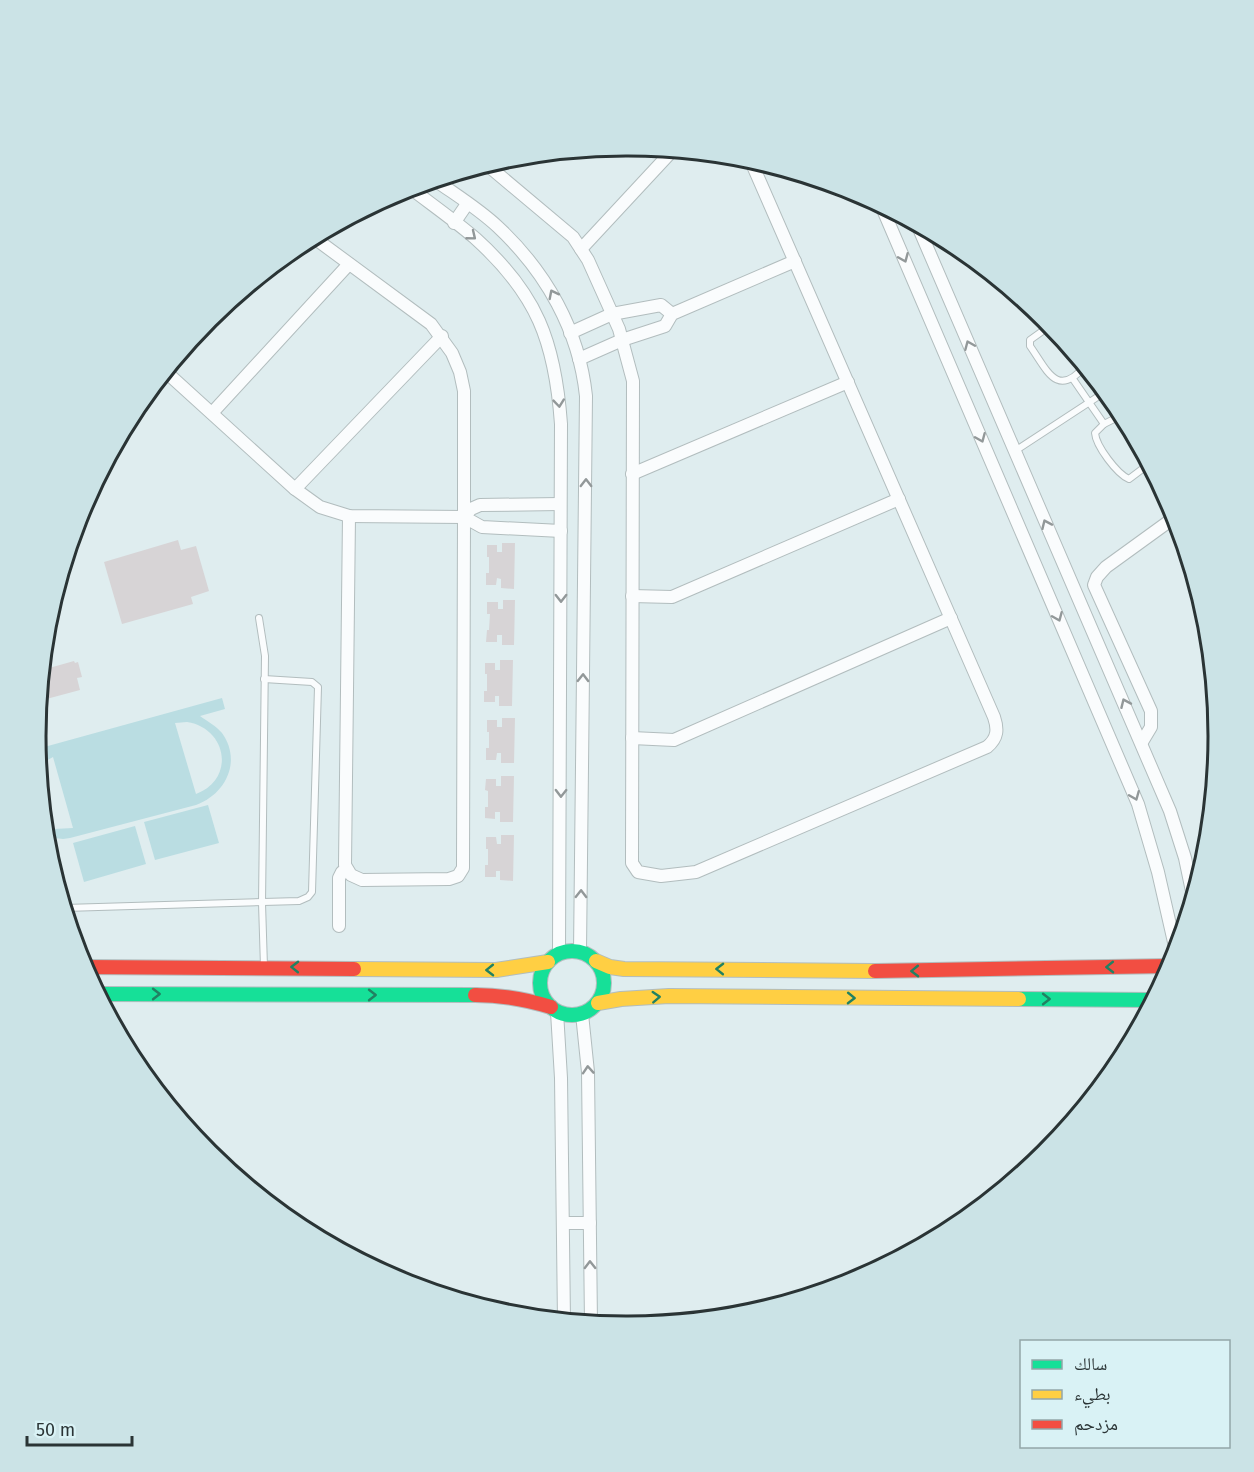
<svg xmlns="http://www.w3.org/2000/svg" width="1254" height="1472" font-family="'Fira Sans','Noto Naskh Arabic',sans-serif">
  <style>
    .grass { fill: #badde2; fill-rule: evenodd }
    .building { fill: #d7d4d6 }
    .lines { fill: none; stroke-linecap: round; stroke-linejoin: round }
    .lane-casing { stroke: #b2bdbe; stroke-width: 8 }
    .street-casing { stroke: #b2bdbe; stroke-width: 14 }
    .fast-casing { stroke: #b2bdbe; stroke-width: 16 }
    .slow-casing { stroke: #b2bdbe; stroke-width: 16 }
    .jam-casing { stroke: #b2bdbe; stroke-width: 16 }
    .lane { stroke: #fafcfd; stroke-width: 6 }
    .street { stroke: #fafcfd; stroke-width: 12 }
    .fast { stroke: #16e098; stroke-width: 14 }
    .slow { stroke: #ffcf43; stroke-width: 14 }
    .jam { stroke: #f24e42; stroke-width: 14 }
    .oneway { stroke: #929899 }
    .oneway2 { stroke: #218162 }
    .rim { fill: none; stroke: #2a3435; stroke-width: 3 }
  </style>
  <rect width="100%" height="100%" fill="#dfedef"/>
  <g class="grass">
    <path d="M222 698 225 709 200 716C207 721 216 726 222 733 242 761 226 794 196 805L70 838 63 839 46 837 45 825 54 829 73 828 53 757 39 765 37 749ZM187 722C227 728 236 779 196 794L175 723Z"/>
    <path d="M208 805 219 843 155 860 144 822Z"/>
    <path d="M135 826 146 864 84 882 73 843Z"/>
  </g>
  <g class="building">
    <path d="M178 540 181 550 196 546 209 591 191 597 193 604 122 624 104 562Z"/>
    <path d="M502 543H515L514 589 501 588V579L497 578 496 585H486V573H489V557H487V545H497V552H502Z"/>
    <path d="M503 600H515L514 645H502V635H497V642H486L487 630H489L490 614H487V602H498V609H503Z"/>
    <path d="M500 660H513L512 706H499V696H495V702H484V691H487V674H485V663H495V670H500Z"/>
    <path d="M74 661 75 663 78 662 82 677 77 678 80 690 39 701 42 670Z"/>
    <path d="M502 718H515L514 763H501V753H497L496 760H486V748H489V732H487V720H497V727H502Z"/>
    <path d="M501 776H514L513 822H500V812H495V819L485 818V807H488V791L485 790 486 779H496V786H501Z"/>
    <path d="M501 835H514L513 881 500 880V871H496V877H485V865H488V849H486V837H496L497 844H501Z"/>
  </g>
  <g class="lines">
    <g class="lane-casing">
      <g id="lane">
        <path d="M1051 325 1030 340V346C1047 370 1057 399 1085 366"/>
        <path d="M1073 379 1104 424"/>
        <path d="M1124 418 1120 416 1104 424 1095 433C1096 446 1117 474 1129 479L1149 464"/>
        <path d="M1015 451 1105 392"/>
        <path d="M259 618 265 656 262 903 264 967"/>
        <path d="M65 908 299 901 308 897 312 892 318 687 312 682 264 679"/>
      </g>
    </g>
    <g class="street-casing">
      <g id="street">
        <path d="M486 164 573 237 588 260 619 329 633 381 632 863 638 872 661 876 696 872 987 747C998 738 998 729 994 717L750 159"/>
        <path d="M435 180C456 195 479 209 498 227 546 272 579 330 586 396L580 952"/>
        <path d="M409 187C431 204 454 220 475 238 537 294 555 341 561 424L559 954"/>
        <path d="M881 205 1138 804 1158 872 1176 951"/>
        <path d="M454 223 467 204"/>
        <path d="M917 224 1170 811 1185 858 1193 896"/>
        <path d="M581 249 673 150"/>
        <path d="M570 333 612 314 661 305 672 314"/>
        <path d="M579 359 622 340 665 326 672 314 795 261"/>
        <path d="M165 371 295 489 320 507 349 516 464 517V391L460 372 452 353 431 324 313 237"/>
        <path d="M212 413 349 264"/>
        <path d="M632 474 848 382"/>
        <path d="M295 489 442 336"/>
        <path d="M349 516 345 865 351 875 362 880 449 879 458 876 463 868 464 517 471 509 480 505 560 504"/>
        <path d="M464 517 482 527 561 531"/>
        <path d="M632 596 672 597 899 499"/>
        <path d="M632 738 674 740 951 618"/>
        <path d="M1142 742 1151 727V711L1094 585 1097 577 1106 567 1175 517"/>
        <path d="M339 926V878L342 872 347 870"/>
        <path d="M557 1012 561 1078 564 1321"/>
        <path d="M582 1014 588 1072 591 1323"/>
        <path d="M563 1223H590"/>
      </g>
    </g>
    <g class="fast-casing">
      <g id="fast">
        <circle cx="572" cy="983" r="32"/>
        <path d="M98 994 475 995"/>
        <path d="M1019 999 1153 1000"/>
      </g>
    </g>
    <g class="slow-casing">
      <g id="slow">
        <path d="M596 961 610 967 624 969 875 971"/>
        <path d="M354 969 496 970 548 962"/>
        <path d="M598 1003 621 999 669 996 1019 999"/>
      </g>
    </g>
    <g class="jam-casing">
      <g id="jam">
        <path d="M84 967 354 969"/>
        <path d="M875 971 1169 966"/>
        <path d="M475 995C502 995 525 999 551 1007"/>
      </g>
    </g>
    <use href="#lane" class="lane"/>
    <use href="#street" class="street"/>
    <use href="#fast" class="fast"/>
    <use href="#slow" class="slow"/>
    <use href="#jam" class="jam"/>
  </g>
  <defs><path id="oneway-chevron" d="M-2-3.5L2.5 0L-2 3.5" fill="none" stroke-width="1.6" stroke-linecap="round" stroke-linejoin="round" transform="scale(1.5)"/></defs>
  <g class="oneway">
    <use href="#oneway-chevron" transform="translate(472 236) rotate(39)"/>
    <use href="#oneway-chevron" transform="translate(904 258) rotate(67)"/>
    <use href="#oneway-chevron" transform="translate(553 294) rotate(-117)"/>
    <use href="#oneway-chevron" transform="translate(969 345) rotate(-113)"/>
    <use href="#oneway-chevron" transform="translate(559 403) rotate(84)"/>
    <use href="#oneway-chevron" transform="translate(981 438) rotate(67)"/>
    <use href="#oneway-chevron" transform="translate(586 483) rotate(-90)"/>
    <use href="#oneway-chevron" transform="translate(1046 524) rotate(-114)"/>
    <use href="#oneway-chevron" transform="translate(561 598) rotate(90)"/>
    <use href="#oneway-chevron" transform="translate(1058 617) rotate(67)"/>
    <use href="#oneway-chevron" transform="translate(583 678) rotate(-89)"/>
    <use href="#oneway-chevron" transform="translate(1125 703) rotate(-114)"/>
    <use href="#oneway-chevron" transform="translate(561 793) rotate(91)"/>
    <use href="#oneway-chevron" transform="translate(1135 796) rotate(68)"/>
    <use href="#oneway-chevron" transform="translate(581 894) rotate(-89)"/>
    <use href="#oneway-chevron" transform="translate(588 1070) rotate(-94)"/>
    <use href="#oneway-chevron" transform="translate(590 1265) rotate(-91)"/>
  </g>
  <g class="oneway2">
    <use href="#oneway-chevron" transform="translate(295 967) rotate(-179)"/>
    <use href="#oneway-chevron" transform="translate(1110 967) rotate(179)"/>
    <use href="#oneway-chevron" transform="translate(720 969) rotate(-179)"/>
    <use href="#oneway-chevron" transform="translate(490 970) rotate(179)"/>
    <use href="#oneway-chevron" transform="translate(915 971) rotate(179)"/>
    <use href="#oneway-chevron" transform="translate(156 994)"/>
    <use href="#oneway-chevron" transform="translate(372 995)"/>
    <use href="#oneway-chevron" transform="translate(656 997) rotate(-3)"/>
    <use href="#oneway-chevron" transform="translate(851 998) rotate(1)"/>
    <use href="#oneway-chevron" transform="translate(1046 999)"/>
  </g>
  <path d="M0 0H1254V1472H0ZM626 156H628A580 580 0 0 1 1208 736V736A580 580 0 0 1 628 1316H626A580 580 0 0 1 46 736V736A580 580 0 0 1 626 156Z" fill="#cbe3e6" fill-rule="evenodd"/>
  <path class="rim" d="M626 156H628A580 580 0 0 1 1208 736V736A580 580 0 0 1 628 1316H626A580 580 0 0 1 46 736V736A580 580 0 0 1 626 156Z"/>
  <rect x="1020" y="1340" width="210" height="108" fill="#d9f2f5" stroke="#93a6a8" stroke-width="1.5"/>
  <rect x="1032" y="1360" width="30" height="9" fill="#16e098" stroke="#93a6a8" stroke-width="1.5"/>
  <text x="1074" y="1370" font-size="18" fill="#2a3435">سالك</text>
  <rect x="1032" y="1390" width="30" height="9" fill="#ffcf43" stroke="#93a6a8" stroke-width="1.5"/>
  <text x="1074" y="1400" font-size="18" fill="#2a3435">بطيء</text>
  <rect x="1032" y="1420" width="30" height="9" fill="#f24e42" stroke="#93a6a8" stroke-width="1.5"/>
  <text x="1074" y="1430" font-size="18" fill="#2a3435">مزدحم</text>
  <path d="M27 1436v9h105v-9" fill="none" stroke="#2a3435" stroke-width="3"/>
  <text x="36" y="1436" font-size="18" fill="#2a3435" stroke="#d9f2f5" stroke-width="4.5" paint-order="stroke">50 m</text>
</svg>
